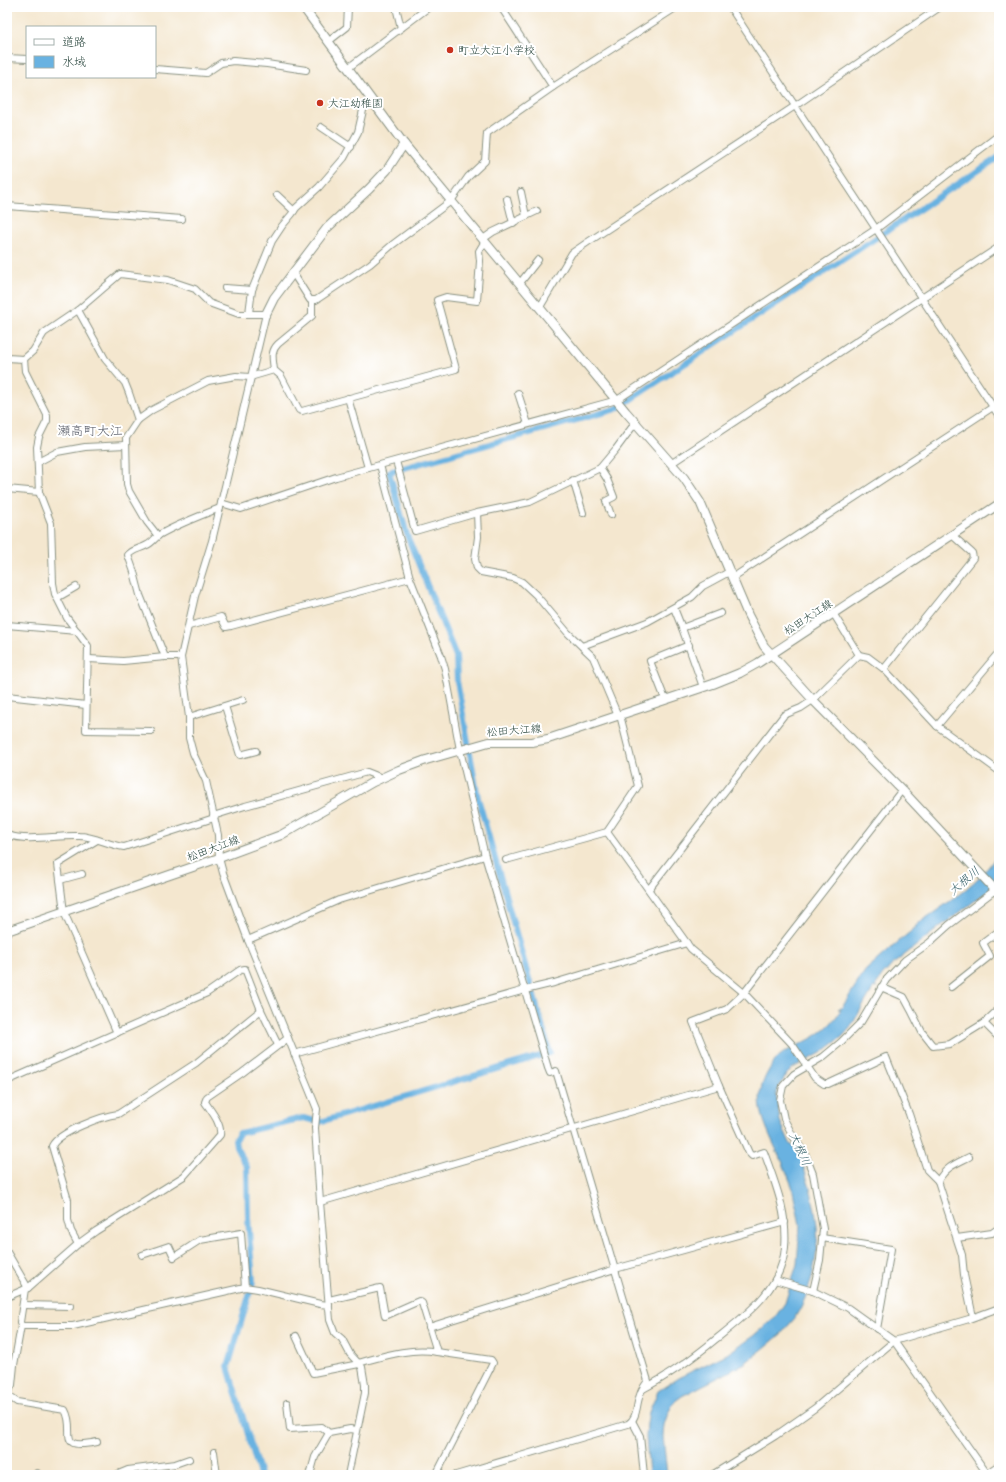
<svg xmlns="http://www.w3.org/2000/svg" width="1006" height="1482" font-family="Mali,'Klee One',sans-serif">
  <style>
    .water { fill: #69b2e1; stroke: #44788a }
    .lines { fill: none; stroke-linecap: round; stroke-linejoin: round }
    .canal { stroke: #69b2e1; stroke-width: 6 }
    .street-casing { stroke: #8a9282; stroke-width: 8 }
    .secondary-casing { stroke: #8a9282; stroke-width: 10 }
    .street { stroke: #fff; stroke-width: 6 }
    .secondary { stroke: #fff; stroke-width: 8 }
    .poi-dot { fill: #c8321e; stroke: #fff; stroke-width: 1.5 }
    .labels { text-anchor: middle; stroke-width: 4; stroke-linejoin: round; paint-order: stroke }
    .poi-label { font-size: 11px; fill: #1f3d34; stroke: #fff; text-anchor: start }
    .street-label { font-size: 11px; fill: #1f3d34; stroke: #fff }
    .water-label { font-size: 12px; font-style: italic; fill: #356068; stroke: #fff }
    .quarter-label { font-size: 13px; fill: #5b5f6a; stroke: #fff }
  </style>
  <rect width="100%" height="100%" fill="#fff"/>
  <filter id="ink" filterUnits="userSpaceOnUse"><feTurbulence type="fractalNoise" baseFrequency=".025" numOctaves="2"/><feDisplacementMap in="SourceGraphic" scale="8" xChannelSelector="R" yChannelSelector="G"/><feConvolveMatrix kernelMatrix="1 2 1 2 8 2 1 2 1" color-interpolation-filters="sRGB"/></filter>
  <filter id="wash" filterUnits="userSpaceOnUse"><feTurbulence type="fractalNoise" baseFrequency=".012" numOctaves="4" result="noise"/><feDisplacementMap in="SourceGraphic" scale="16" xChannelSelector="R" yChannelSelector="G"/><feGaussianBlur stdDeviation="0.9" result="paint"/><feColorMatrix in="noise" values="0 0 0 0 0 0 0 0 0 0 0 0 0 0 0 0 0 1.4 0 .05"/><feComposite in="paint" operator="in"/></filter>
  <g filter="url(#wash)">
    <rect width="100%" height="100%" fill="#f4e7cf"/>
    <path class="water" d="M999 851V884H997L947 922H946L892 965 882 976 876 985 877 987V988L874 987 850 1028 842 1037 821 1053 793 1068 786 1075 776 1093 780 1121 790 1143 801 1155 804 1162 803 1165C809 1184 815 1205 817 1225 819 1254 811 1294 795 1317L796 1318 794 1319 781 1334 763 1349 745 1363 727 1373 682 1396 674 1402 668 1413 664 1425 663 1436 667 1475H649L646 1437 647 1423 649 1412 658 1391 678 1378 727 1354 753 1336 775 1317 785 1303 797 1264 800 1225 792 1186 780 1156 777 1152H775L777 1151C764 1123 751 1099 769 1070 773 1063 778 1056 785 1052 809 1039 825 1035 841 1010L838 1009 839 1008 841 1009 865 971 885 953 916 927V925C944 905 983 882 999 851Z"/>
    <g class="lines">
      <path class="canal" d="M260 1475 228 1367 253 1282 248 1218 247 1167 236 1147 235 1139 240 1133 303 1118 320 1122 550 1053 478 798 457 681 456 656 408 538 389 472 616 409 999 157"/>
    </g>
  </g>
  <g filter="url(#ink)">
    <g class="lines">
      <g class="street-casing">
        <g id="street">
          <path d="M396 7 401 28"/>
          <path d="M501 7 553 87"/>
          <path d="M730 7 999 416"/>
          <path d="M329 41 347 27 348 7"/>
          <path d="M7 58 27 59"/>
          <path d="M348 68 429 7"/>
          <path d="M155 69 206 73 221 63 233 61 267 64 306 70"/>
          <path d="M321 127 351 147"/>
          <path d="M521 192 526 216"/>
          <path d="M277 195 294 211"/>
          <path d="M507 199 513 223"/>
          <path d="M7 206 182 219"/>
          <path d="M483 239 493 232 537 211"/>
          <path d="M293 273 310 300H316L370 264 392 245 451 201 468 177 485 161 487 133 553 87 677 7"/>
          <path d="M520 283 538 260"/>
          <path d="M225 288 252 290"/>
          <path d="M312 301V316L278 344C270 352 273 359 274 370L281 376 299 410 302 411 456 369 437 300 446 297 477 301 480 261 479 251 485 241"/>
          <path d="M540 307 572 253 588 242 795 106 940 7"/>
          <path d="M78 310 105 359 125 383 129 393 138 420"/>
          <path d="M249 313 252 290 272 241 282 226 292 214 296 208 319 187 344 158 358 132 364 106 373 102"/>
          <path d="M7 358 24 359 33 351 44 333 78 310 120 274 168 280 195 289 209 303 239 314H266L212 541 195 596 181 657 189 717V738L193 753 206 781 218 835 219 858 223 873 248 940 317 1109 315 1128 320 1202 330 1320 335 1333 342 1339 350 1354 362 1367 365 1385V1393L348 1475"/>
          <path d="M24 359 25 371 47 415V421L39 437 37 447 39 492 51 523 53 583 55 594 67 618 88 646 86 730 151 731"/>
          <path d="M518 393 528 424"/>
          <path d="M348 398 368 468"/>
          <path d="M396 461 415 531 477 513 530 502 600 468 616 449 633 426 637 423"/>
          <path d="M38 462 57 452 85 447 126 445"/>
          <path d="M672 463 999 247"/>
          <path d="M380 465 410 578 441 656 445 669 460 750 485 856 548 1068 550 1073 556 1071 648 1381C645 1385 641 1390 640 1395 636 1404 638 1418 628 1424L456 1475"/>
          <path d="M600 468 607 479 614 497 606 501 611 515"/>
          <path d="M573 480 583 513"/>
          <path d="M7 489 39 492"/>
          <path d="M221 503 241 509 336 477 617 400 876 229 999 135"/>
          <path d="M477 513 478 537 475 559 477 568 481 572 513 578 522 582 536 595 568 633 593 657 618 716"/>
          <path d="M158 536 147 522 129 491 127 484 126 438 138 420 152 410 208 381 236 376 250 377 274 370"/>
          <path d="M732 578 999 403"/>
          <path d="M57 598 76 587"/>
          <path d="M674 608 682 628"/>
          <path d="M833 613 859 655"/>
          <path d="M7 625 77 631"/>
          <path d="M189 626 221 617 226 627 231 626 410 578"/>
          <path d="M582 646 647 622 692 597 703 586 729 572"/>
          <path d="M165 657 140 595 134 572 128 555C133 549 140 549 147 545 152 543 155 538 159 535 178 524 199 516 220 508"/>
          <path d="M89 659 123 661 165 657H181"/>
          <path d="M884 669 973 558 972 553 952 535"/>
          <path d="M703 687 682 628 721 613"/>
          <path d="M7 696 86 705"/>
          <path d="M665 699 650 661 689 645"/>
          <path d="M225 706 240 755 256 751"/>
          <path d="M189 717 243 700"/>
          <path d="M937 726 999 652"/>
          <path d="M213 816 245 806 367 772 382 778"/>
          <path d="M607 832 691 949 744 993 792 1044 815 1078 824 1084H828L886 1057 909 1114 927 1170 938 1181 962 1255 964 1275 973 1317"/>
          <path d="M7 835C30 842 55 835 79 836 94 836 108 845 124 847L214 818"/>
          <path d="M97 840 58 864 64 912 117 1033"/>
          <path d="M506 860 607 832 638 786 620 715"/>
          <path d="M60 880 82 874"/>
          <path d="M649 889 784 715 801 708 813 700 859 655 868 657 884 669 937 726 999 771"/>
          <path d="M248 940 339 900 485 856"/>
          <path d="M881 987 904 997 911 1010 922 1032 933 1046 950 1044 984 1023 999 1009"/>
          <path d="M951 987 990 956 983 943 999 931"/>
          <path d="M984 1023 999 1038"/>
          <path d="M294 1054 525 990 554 983 687 943"/>
          <path d="M7 1081 207 993 240 970 245 969 261 1010 278 1045"/>
          <path d="M938 1181C946 1167 955 1164 969 1157"/>
          <path d="M320 1202 719 1086"/>
          <path d="M822 1238 891 1249 877 1329"/>
          <path d="M957 1238 992 1233 999 1228"/>
          <path d="M78 1244 71 1231 68 1220V1200L52 1146C59 1132 102 1116 118 1114L196 1063 261 1010"/>
          <path d="M7 1252 28 1288"/>
          <path d="M142 1255 169 1246 174 1257 200 1240 241 1233 245 1287"/>
          <path d="M775 1280 813 1291 848 1308 894 1341 988 1475"/>
          <path d="M813 1291 820 1260 823 1229 813 1174 806 1156 793 1136 784 1119 780 1100 783 1086 794 1074 823 1057 841 1042 861 1022 886 980 905 960 929 943 949 925 995 890"/>
          <path d="M7 1297 28 1288 78 1244 96 1231 184 1176 220 1135C222 1124 211 1111 205 1102L207 1097 242 1073 288 1038"/>
          <path d="M329 1300 380 1288 385 1316 419 1301 422 1303 437 1352 491 1360 493 1363 436 1475"/>
          <path d="M23 1305 70 1306"/>
          <path d="M21 1326H73L245 1287 258 1289 320 1304 329 1305"/>
          <path d="M429 1327 615 1269 785 1222"/>
          <path d="M296 1336 313 1373 359 1364"/>
          <path d="M358 1363C384 1356 411 1347 437 1352"/>
          <path d="M643 1389C670 1375 693 1358 716 1339 746 1315 782 1289 785 1247 788 1213 775 1183 764 1152L752 1156 749 1153 719 1086 693 1022 727 1009 744 993 902 790"/>
          <path d="M7 1394 12 1385 14 1365 21 1326 20 1322 25 1289"/>
          <path d="M7 1395 17 1402 65 1410C77 1431 54 1451 97 1442"/>
          <path d="M287 1403 290 1429 322 1427 329 1433"/>
          <path d="M632 1421 640 1436 644 1475"/>
          <path d="M214 1452 217 1475"/>
          <path d="M37 1473V1475"/>
          <path d="M116 1475 128 1470 175 1464 189 1459"/>
          <path d="M310 1475 315 1457 329 1433 350 1429 357 1430"/>
          <path d="M712 1475 775 1436 815 1408 894 1341 969 1319 999 1308"/>
          <path d="M984 1475 999 1465"/>
        </g>
      </g>
      <g class="secondary-casing">
        <g id="secondary">
          <path d="M303 7 404 144 626 412 684 478 700 502 748 615 764 646 813 700 902 790 999 894"/>
          <path d="M266 314 274 298 327 228 369 189 387 170 404 144"/>
          <path d="M7 931 219 858 281 835 373 782 399 770 426 760 489 742H532L548 739 713 684 740 673 758 663 999 504"/>
        </g>
      </g>
      <use href="#street" class="street"/>
      <use href="#secondary" class="secondary"/>
    </g>
  </g>
  <g class="poi-dot">
    <circle cx="450" cy="50" r="4"/>
    <circle cx="320" cy="103" r="4"/>
  </g>
  <g class="labels">
    <g class="poi-label">
      <text x="458" y="54">町立大江小学校</text>
      <text x="328" y="107">大江幼稚園</text>
    </g>
    <g class="street-label">
      <text transform="translate(808 617) rotate(-33)" y="4">松田大江線</text>
      <text transform="translate(514 730) rotate(-4)" y="4">松田大江線</text>
      <text transform="translate(213 848) rotate(-20)" y="4">松田大江線</text>
    </g>
    <g class="water-label">
      <text transform="translate(964 881) rotate(-41)" y="4">大根川</text>
      <text transform="translate(800 1149) rotate(66)" y="4">大根川</text>
    </g>
    <g class="quarter-label">
      <text x="90" y="435">瀬高町大江</text>
    </g>
  </g>
  <rect width="1006" height="1482" fill="none" stroke="#fff" stroke-width="24"/>
  <rect x="26" y="26" width="130" height="52" fill="#ffffff" stroke="#a5b1ae"/>
  <rect x="34" y="39" width="20" height="6" fill="#ffffff" stroke="#a5b1ae"/>
  <text x="62" y="46" font-size="12" fill="#1f3d34">道路</text>
  <rect x="34" y="56" width="20" height="12" fill="#69b2e1" stroke="#a5b1ae"/>
  <text x="62" y="66" font-size="12" fill="#1f3d34">水域</text>
</svg>
